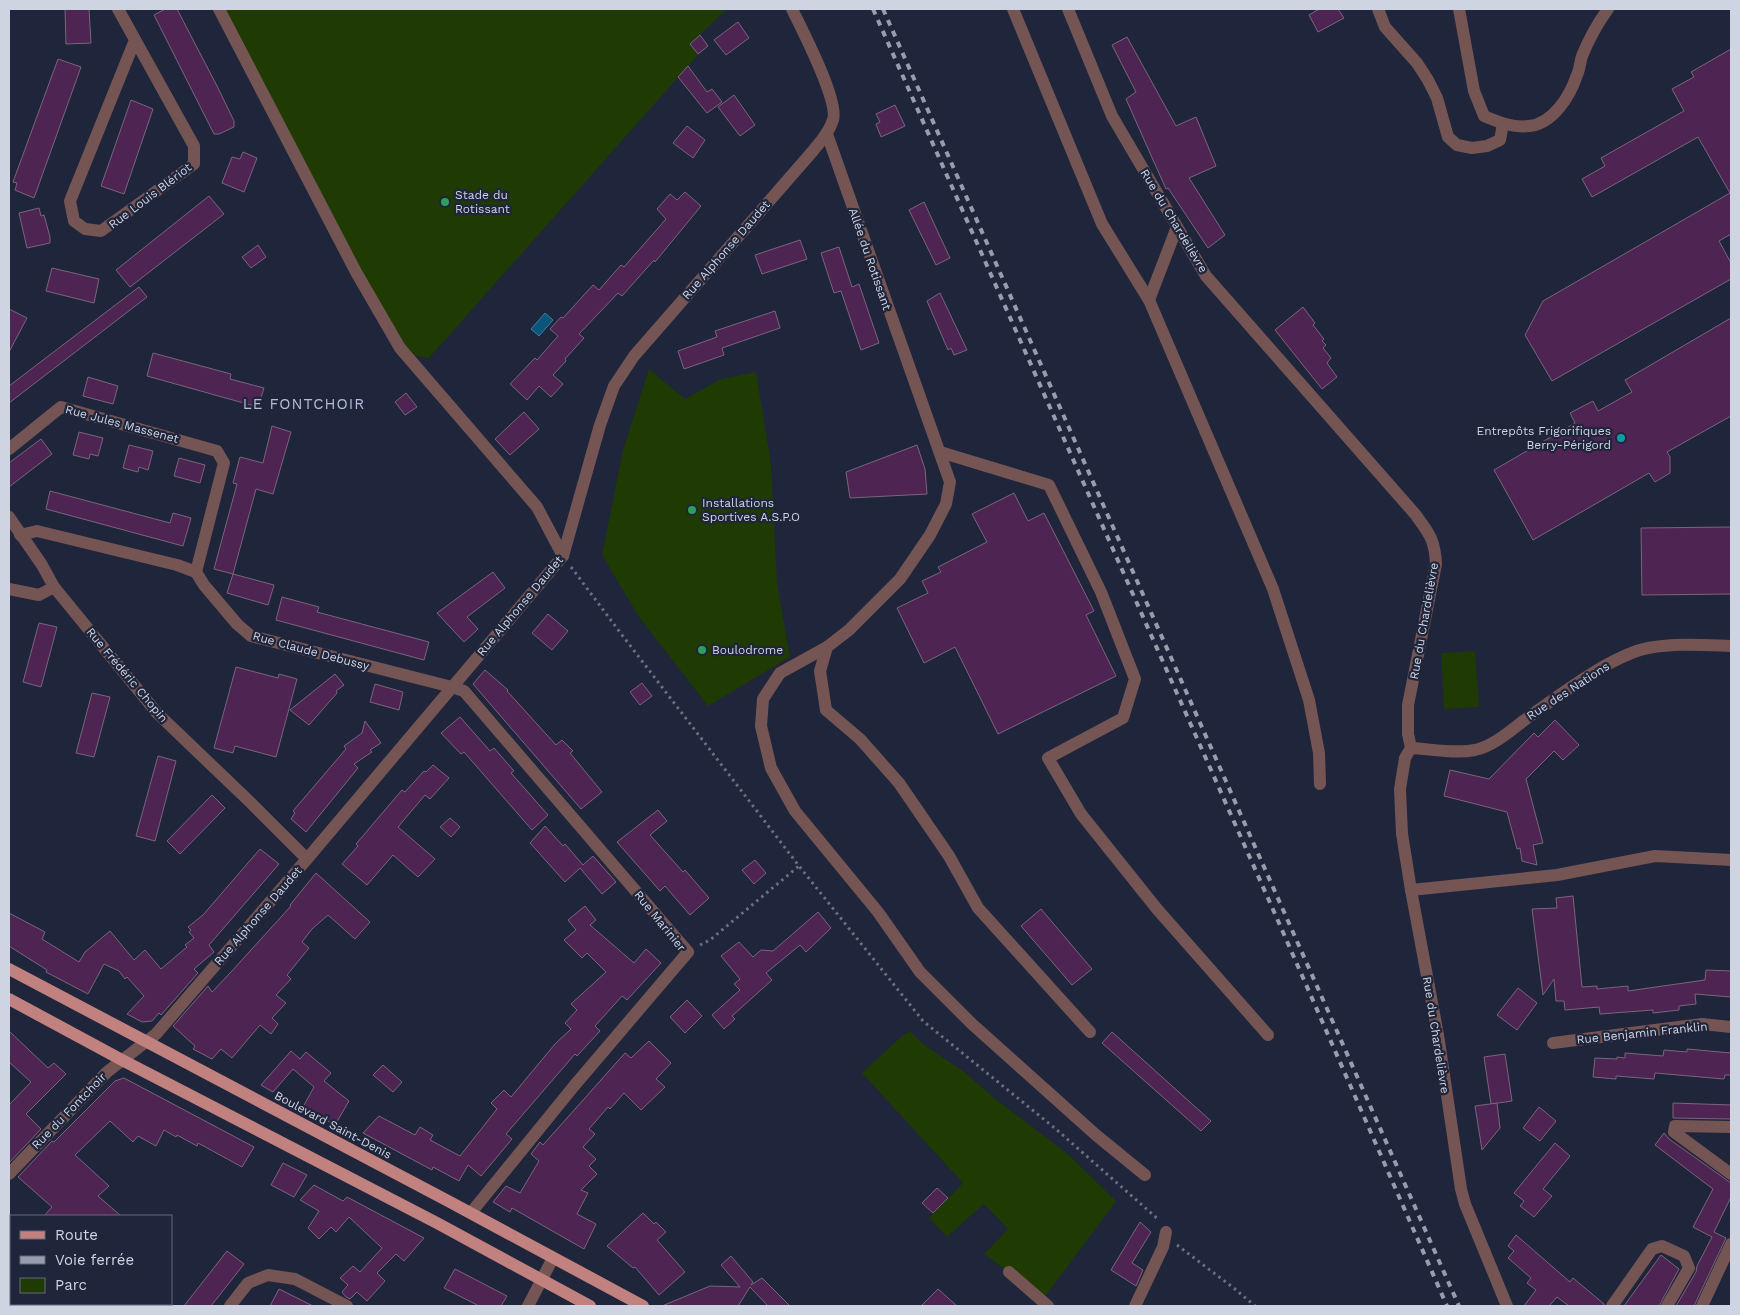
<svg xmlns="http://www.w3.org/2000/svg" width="1740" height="1315" font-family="'Work Sans',sans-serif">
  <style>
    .green { fill: #1f3a02 }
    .water { fill: #09567d; stroke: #447c9b }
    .building { fill: #4e2453; stroke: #79657b }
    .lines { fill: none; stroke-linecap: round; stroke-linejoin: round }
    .path { stroke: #6a7083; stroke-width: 3; stroke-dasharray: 2.5 4; stroke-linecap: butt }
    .minor { stroke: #745553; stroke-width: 12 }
    .major { stroke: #c1817e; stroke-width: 12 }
    .rail { stroke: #979dad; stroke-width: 4; stroke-dasharray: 6 6; stroke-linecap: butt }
    .leisure-dot { fill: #2e9e5b; stroke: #1f253b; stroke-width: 2 }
    .culture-dot { fill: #0f9aa8; stroke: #1f253b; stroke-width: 2 }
    .labels { text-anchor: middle; stroke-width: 4.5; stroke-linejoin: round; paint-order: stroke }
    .poi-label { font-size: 12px; fill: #cfd4e2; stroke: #1f253b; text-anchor: start }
    .street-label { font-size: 12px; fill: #cfd4e2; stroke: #1f253b }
    .quarter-label { font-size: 15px; letter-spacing: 1px; fill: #b4bdd9; stroke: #1f253b }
  </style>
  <rect width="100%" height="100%" fill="#1f253b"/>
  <g class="green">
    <path d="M224 9H727L690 44 698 55 429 358 416 356 408 352 372 293Z"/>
    <path d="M649 369 685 399 721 379 756 372 771 464 777 583 790 657 708 706 639 617 602 555 623 450Z"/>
    <path d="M1475 651 1479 707 1444 709 1441 653Z"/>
    <path d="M910 1031 923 1044 963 1071 993 1097 1070 1156 1116 1201 1044 1298 984 1254 1008 1229 984 1204 947 1237 929 1218 963 1183 862 1073 902 1036Z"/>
  </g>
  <path class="water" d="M545 313 553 320 539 336 531 329Z"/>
  <g class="building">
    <path d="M65 9H89L91 43 66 44Z"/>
    <path d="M165 9H177L217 86 234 121V127L219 134H214L154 15Z"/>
    <path d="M1319 9H1338L1344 18 1318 32 1309 15Z"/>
    <path d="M738 22 749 38 726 55 714 40Z"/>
    <path d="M700 35 708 46 698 54 690 44Z"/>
    <path d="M1127 37 1176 126 1196 117 1216 166 1189 178 1225 235 1208 248 1168 188 1166 189 1126 99 1136 92 1112 45Z"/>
    <path d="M1731 49V234L1719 241 1731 263V279L1552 381 1525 335 1543 301 1730 193 1698 137 1592 197 1582 179 1605 166 1601 158 1684 111 1672 89 1694 77 1691 72Z"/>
    <path d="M58 59 81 67 34 198 15 190 17 183 13 182Z"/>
    <path d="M688 66 707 92 712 89 722 102 707 113 678 77Z"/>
    <path d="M734 95 755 125 740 136 718 107Z"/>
    <path d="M131 100 153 109 124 194 101 186Z"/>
    <path d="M895 105 905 126 881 137 876 124 880 122 876 114Z"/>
    <path d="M687 126 705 140 693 158 673 143Z"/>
    <path d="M243 152 257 158 244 192 222 183 232 157 240 159Z"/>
    <path d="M685 192 701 206 655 262 654 260 622 296 618 293 579 334 584 338 565 359 566 361 553 375 563 384 551 397 539 386 527 400 510 384 535 358 537 360 558 336 550 329 561 317 563 318 593 285 599 290 621 265 624 267 666 219 657 209 670 194 677 200Z"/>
    <path d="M209 196 224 214 130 287 116 270Z"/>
    <path d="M924 202 950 258 936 265 909 210Z"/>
    <path d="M39 208 41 216 44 215 50 237V243L27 248 19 213Z"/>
    <path d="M800 240 807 259 762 274 755 255Z"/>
    <path d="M258 245 266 257 251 268 242 257Z"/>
    <path d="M839 247 852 287 859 284 879 343 861 350 841 291 834 293 821 253Z"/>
    <path d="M52 268 99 279 94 303 46 291Z"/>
    <path d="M139 287 147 297 9 403V386Z"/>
    <path d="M940 293 967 350 954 355 951 348 948 350 927 301Z"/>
    <path d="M1303 307 1315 323 1313 325 1324 339 1322 341 1326 345 1323 348 1331 358 1327 363 1337 377 1322 389 1275 330Z"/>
    <path d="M9 309 27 318 9 352Z"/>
    <path d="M775 311 780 328 722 348 724 355 684 369 678 351 717 337 715 331Z"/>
    <path d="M1731 318V416L1667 452 1670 457V473L1655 482 1649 473 1533 540 1494 470 1575 423 1570 413 1593 401 1598 411 1632 392 1625 380Z"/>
    <path d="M153 353 231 374 230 379 264 388 258 407 147 376Z"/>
    <path d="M88 377 118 386 113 404 83 396Z"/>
    <path d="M406 393 417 407 405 415 395 402Z"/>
    <path d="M524 412 539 429 510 455 495 439Z"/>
    <path d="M272 426 291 432 273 494 256 489 233 574 214 569 237 484 233 483 240 457 263 463Z"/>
    <path d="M79 432 103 438 98 456 90 454 89 459 73 455Z"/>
    <path d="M41 439 52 454 9 487V463Z"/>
    <path d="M129 445 153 451 148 470 139 467 138 472 123 468Z"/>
    <path d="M917 445 925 469 927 494 850 498 846 472Z"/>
    <path d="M179 458 205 465 200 483 174 476Z"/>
    <path d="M50 491 170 523 173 513 191 518 183 546 46 509Z"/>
    <path d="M1014 493 1028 521 1044 513 1094 611 1086 615 1116 676 998 734 955 647 924 663 897 608 928 593 922 581 941 572 938 567 987 542 972 514Z"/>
    <path d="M1731 527V594L1642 595 1641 528Z"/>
    <path d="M493 572 505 588 467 617 478 629 464 642 437 613Z"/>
    <path d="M233 574 274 585 268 605 227 593Z"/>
    <path d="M282 597 319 607 317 612 429 642 424 660 276 620Z"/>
    <path d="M548 614 568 631 552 650 532 633Z"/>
    <path d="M39 623 57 627 41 687 23 682Z"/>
    <path d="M236 667 278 678 279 674 297 679 276 757 235 746 233 753 214 748Z"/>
    <path d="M485 670 508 690 507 691 556 745 562 740 573 751 570 753 602 792 581 809 473 684Z"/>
    <path d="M335 674 344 685 336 691 337 693 309 725 290 710Z"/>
    <path d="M642 683 652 696 640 705 630 692Z"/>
    <path d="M375 684 403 692 399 710 370 702Z"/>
    <path d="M92 693 110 697 94 757 76 753Z"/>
    <path d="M460 717 490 751 494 748 514 771 511 773 548 815 532 830 464 752 461 754 441 733Z"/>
    <path d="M1555 720 1579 745 1563 760 1554 751 1526 779 1543 843 1533 845 1537 865 1522 861 1520 848 1517 849 1507 812 1444 796 1450 770 1489 779 1534 733 1538 737Z"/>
    <path d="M365 721 381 743 370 750 372 752 354 764 358 768 306 832 291 819 295 813 293 811 346 749 344 746 362 733Z"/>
    <path d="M158 756 176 761 155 841 136 836Z"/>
    <path d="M433 765 449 778 430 799 425 795 398 827 435 859 418 877 393 855 367 885 342 864 358 846 356 844 402 790 405 792 424 771 426 772Z"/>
    <path d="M212 795 225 808 180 854 167 841Z"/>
    <path d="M658 810 667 821 650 835 683 872 685 870 709 898 690 915 665 886 660 891 617 842Z"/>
    <path d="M450 818 460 827 451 837 440 827Z"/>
    <path d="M545 826 563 846 565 844 583 865 593 856 616 882 602 894 580 868 565 882 530 843Z"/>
    <path d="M260 849 279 864 209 945 214 952 194 969 198 973 161 1015 159 1013 152 1021 142 1022 127 1014 144 996 127 977 125 979 119 971 104 964 88 994 46 972 47 970 9 946V913L45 932 42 939 79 962 85 952 110 931 134 960 145 950 161 969 187 947 185 945 194 938 189 932 191 930 188 927 203 915Z"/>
    <path d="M755 860 766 873 754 884 742 870Z"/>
    <path d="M316 873 370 922 355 939 328 915 312 929 302 942 309 948 287 975 291 979 276 995 286 1003 272 1018 278 1024 271 1034 260 1025 232 1058 221 1049 212 1059 193 1049 195 1046 173 1026 208 986 212 992 231 972 291 906 290 905Z"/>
    <path d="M1573 896 1582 987 1597 986V989L1628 986V991L1705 980 1706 970 1731 971V997L1695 994 1696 1004 1679 1006V1010L1653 1013V1010L1600 1014 1599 1007 1565 1010 1564 1001H1556L1554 979 1543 995 1532 909 1557 908 1556 898Z"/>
    <path d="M585 906 596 920 590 925 634 963 646 949 661 963 627 1000 622 996 595 1026 600 1031 577 1056 575 1054 506 1134 512 1139 481 1176 468 1165 459 1181 433 1167 432 1170 363 1133 379 1116 415 1135 420 1127 433 1135 430 1140 460 1156 497 1109 491 1103 504 1090 511 1097 555 1044 571 1029 565 1023 577 1010 571 1004 606 972 587 953 582 958 564 940 576 930 568 920Z"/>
    <path d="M1041 909 1092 969 1072 985 1021 926Z"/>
    <path d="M818 912 831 928 806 952 800 945 766 973 772 980 732 1016 735 1019 724 1029 712 1015 740 990 734 984 740 979 721 956 739 942 753 957 761 950 773 951Z"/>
    <path d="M1518 988 1537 1003 1517 1030 1497 1015Z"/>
    <path d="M687 1000 702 1016 685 1033 670 1017Z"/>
    <path d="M9 1031 48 1068 54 1063 66 1074 26 1114 41 1129 9 1163V1105L31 1082 9 1062Z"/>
    <path d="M1112 1032 1211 1121 1201 1131 1102 1043Z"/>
    <path d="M649 1041 671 1063 656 1079 665 1087 641 1110 624 1093 610 1109 608 1107 589 1129 595 1134 583 1147 596 1159 589 1166 597 1174 581 1190 588 1193 577 1214 596 1224 584 1249 512 1208 510 1212 493 1202 506 1186 520 1193 539 1161 531 1154 540 1142 543 1145 625 1053 631 1058Z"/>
    <path d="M1687 1049 1731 1053V1075H1725L1724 1079 1655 1073 1654 1079 1616 1076V1079L1593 1077 1595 1058 1617 1059V1057L1625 1058V1053L1663 1056 1664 1050 1687 1052Z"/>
    <path d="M291 1051 300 1059 306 1052 331 1073 324 1081 349 1101 335 1125 303 1107 314 1087 293 1069 273 1092 261 1085Z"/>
    <path d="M1505 1054 1512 1101 1491 1104 1484 1057Z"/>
    <path d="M383 1065 402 1082 393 1092 373 1075Z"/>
    <path d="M124 1078 254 1147 242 1167 198 1143 197 1146 177 1135 176 1137 164 1130 156 1146 138 1136 133 1142 110 1121 75 1155 109 1186 98 1196 121 1216H44L52 1207 18 1177 52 1141 54 1142 115 1081Z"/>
    <path d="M1497 1103 1500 1128 1482 1150 1475 1106Z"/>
    <path d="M1673 1103 1731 1105V1119L1673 1118Z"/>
    <path d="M1539 1107 1556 1121 1540 1141 1523 1128Z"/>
    <path d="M1664 1133 1669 1139 1731 1183V1197L1714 1232 1726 1238 1694 1306H1676L1696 1272 1697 1266 1712 1237 1693 1227 1713 1189 1655 1145Z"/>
    <path d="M1555 1143 1570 1156 1543 1189 1552 1196 1534 1217 1520 1206 1524 1201 1514 1193Z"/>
    <path d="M283 1163 307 1175 294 1197 271 1185Z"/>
    <path d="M314 1185 343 1201 347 1197 424 1238 404 1261 396 1254 377 1273 385 1281 367 1301 357 1292 350 1299 346 1297 342 1292 348 1285 340 1278 353 1266 360 1272 382 1248 349 1217 336 1232 331 1227 319 1239 308 1228 319 1211 300 1200Z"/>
    <path d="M937 1188 948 1198 933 1213 922 1203Z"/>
    <path d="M643 1213 654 1224 656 1222 666 1232 657 1240 685 1272 659 1295 635 1267 633 1268 607 1246Z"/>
    <path d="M1140 1222 1151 1232 1132 1263 1143 1270 1136 1286 1111 1270Z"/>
    <path d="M1516 1235 1570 1282 1573 1278 1604 1304V1306H1569L1557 1297 1549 1306H1524L1536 1290 1527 1283 1531 1278 1508 1258 1514 1251 1508 1246Z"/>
    <path d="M227 1251 244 1264 211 1306H184Z"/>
    <path d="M1661 1255 1679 1269 1659 1306H1624Z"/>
    <path d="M731 1256 753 1282 751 1285 762 1278 790 1306H768L750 1287 738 1306H662L710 1286 740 1287 721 1265Z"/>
    <path d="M455 1269 507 1296 501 1306H479L444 1288Z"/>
    <path d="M279 1289 313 1306H270Z"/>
    <path d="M938 1289 957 1306H921Z"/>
  </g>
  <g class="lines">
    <g class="path">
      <path d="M571 567 619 631 799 866 923 1021 1057 1130 1159 1220"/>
      <path d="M700 945 710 940 799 866"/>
      <path d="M1177 1245 1235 1289 1255 1306"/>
    </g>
    <g class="minor">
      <path d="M118 9 194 146V164L101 231 85 229 74 221 70 201 135 40"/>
      <path d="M219 9 356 272 400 348 537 507 563 556"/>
      <path d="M1013 9 1102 224 1149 300"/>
      <path d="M1068 9 1112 116 1206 276 1415 514C1429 533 1435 540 1436 564L1408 705V734L1411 748 1405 758 1400 789 1402 834 1411 890 1438 1035 1461 1189 1465 1204 1507 1306"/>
      <path d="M1378 9 1385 27 1417 63 1428 80 1437 98 1448 137 1457 145 1472 148 1487 146 1500 140 1503 124"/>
      <path d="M1459 9 1474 91 1484 116C1498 122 1513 128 1529 126 1553 124 1570 96 1577 75 1580 69 1580 62 1582 56 1589 39 1597 24 1608 9"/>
      <path d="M827 134 950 482 946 504 930 535 900 579 849 630 827 647 820 671 826 710 860 739 899 783 949 856 978 908 1090 1032"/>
      <path d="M1177 227 1149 300 1273 589 1309 700 1319 753 1320 784"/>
      <path d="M9 449 61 407 217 451 224 463 196 572"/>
      <path d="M940 452 1049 485 1101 592 1135 679 1123 718 1048 758 1081 814 1157 909 1268 1035"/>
      <path d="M9 517 42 565 54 587 157 713 250 802 307 859"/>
      <path d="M20 535 37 531 177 565 196 572 204 585 237 624 251 636 452 687 464 691 688 952 574 1086 474 1209"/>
      <path d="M9 589 39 595 54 587"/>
      <path d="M827 647 780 673 763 699 761 726 771 768 795 811 878 912 920 972 972 1024 1096 1135 1145 1175"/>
      <path d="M1411 748C1431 749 1455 754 1475 750 1497 745 1515 726 1533 714 1562 693 1613 655 1648 648 1676 643 1703 645 1731 646"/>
      <path d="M1411 890 1557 875 1655 856 1731 860"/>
      <path d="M1553 1043 1702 1024 1731 1027"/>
      <path d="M1731 1127 1675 1126 1674 1132 1731 1174"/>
      <path d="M9 1174 107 1072 156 1034 307 859 563 556 600 425 614 386 634 356 812 152C820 142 829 133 833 120 839 100 802 30 792 9"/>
      <path d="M1009 1272 1048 1306"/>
      <path d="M230 1306 248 1283 268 1275 295 1279 347 1306"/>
      <path d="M528 1306 553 1258"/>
      <path d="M1135 1306 1163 1247 1166 1232"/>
      <path d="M1612 1306 1652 1249 1662 1246 1684 1256 1689 1268 1667 1306"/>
      <path d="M1702 1306 1731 1244"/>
    </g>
    <g class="major">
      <path d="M9 969 450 1202 643 1306"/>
      <path d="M9 999 122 1060 437 1223 590 1306"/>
    </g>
    <g class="rail">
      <path d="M873 9 1279 923 1447 1306"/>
      <path d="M883 9 1459 1306"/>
    </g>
  </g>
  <g class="leisure-dot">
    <circle cx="445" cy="202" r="5"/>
    <circle cx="692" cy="510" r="5"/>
    <circle cx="702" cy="650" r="5"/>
  </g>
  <circle class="culture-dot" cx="1621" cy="438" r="5"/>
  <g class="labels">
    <g class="poi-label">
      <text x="455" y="199">Stade du<tspan x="455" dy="14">Rotissant</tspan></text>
      <text x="1611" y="435" text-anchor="end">Entrepôts Frigorifiques<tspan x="1611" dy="14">Berry-Périgord</tspan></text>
      <text x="702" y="507">Installations<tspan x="702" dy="14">Sportives A.S.P.O</tspan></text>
      <text x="712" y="654">Boulodrome</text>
    </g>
    <g class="street-label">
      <text transform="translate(150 196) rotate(-37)" y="4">Rue Louis Blériot</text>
      <text transform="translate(1174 221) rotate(59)" y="4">Rue du Chardelièvre</text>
      <text transform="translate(726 250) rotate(-49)" y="4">Rue Alphonse Daudet</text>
      <text transform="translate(870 259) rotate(71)" y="4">Allée du Rotissant</text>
      <text transform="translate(122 424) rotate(15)" y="4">Rue Jules Massenet</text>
      <text transform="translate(520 606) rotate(-50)" y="4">Rue Alphonse Daudet</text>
      <text transform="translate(1424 621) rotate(-80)" y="4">Rue du Chardelièvre</text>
      <text transform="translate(311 651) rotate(15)" y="4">Rue Claude Debussy</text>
      <text transform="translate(127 675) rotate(50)" y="4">Rue Frédéric Chopin</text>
      <text transform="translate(1568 691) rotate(-33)" y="4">Rue des Nations</text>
      <text transform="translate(258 916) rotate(-49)" y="4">Rue Alphonse Daudet</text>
      <text transform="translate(660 921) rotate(51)" y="4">Rue Marinier</text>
      <text transform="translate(1642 1033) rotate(-6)" y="4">Rue Benjamin Franklin</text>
      <text transform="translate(1436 1035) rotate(81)" y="4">Rue du Chardelièvre</text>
      <text transform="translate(69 1111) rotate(-46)" y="4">Rue du Fontchoir</text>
      <text transform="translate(333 1125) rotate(28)" y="4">Boulevard Saint-Denis</text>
    </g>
    <g class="quarter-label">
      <text x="304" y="409">LE FONTCHOIR</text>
    </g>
  </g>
  <rect width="1740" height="1315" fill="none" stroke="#cfd4e2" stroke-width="20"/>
  <rect x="10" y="1215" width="162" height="90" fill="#1f253b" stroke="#656b7e"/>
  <rect x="20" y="1231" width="25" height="8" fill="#c1817e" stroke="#656b7e"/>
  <text x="55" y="1240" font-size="15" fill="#cfd4e2">Route</text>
  <rect x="20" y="1256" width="25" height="8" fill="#979dad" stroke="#656b7e"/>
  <text x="55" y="1265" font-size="15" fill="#cfd4e2">Voie ferrée</text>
  <rect x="20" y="1278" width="25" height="15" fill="#1f3a02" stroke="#656b7e"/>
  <text x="55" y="1290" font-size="15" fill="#cfd4e2">Parc</text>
</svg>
